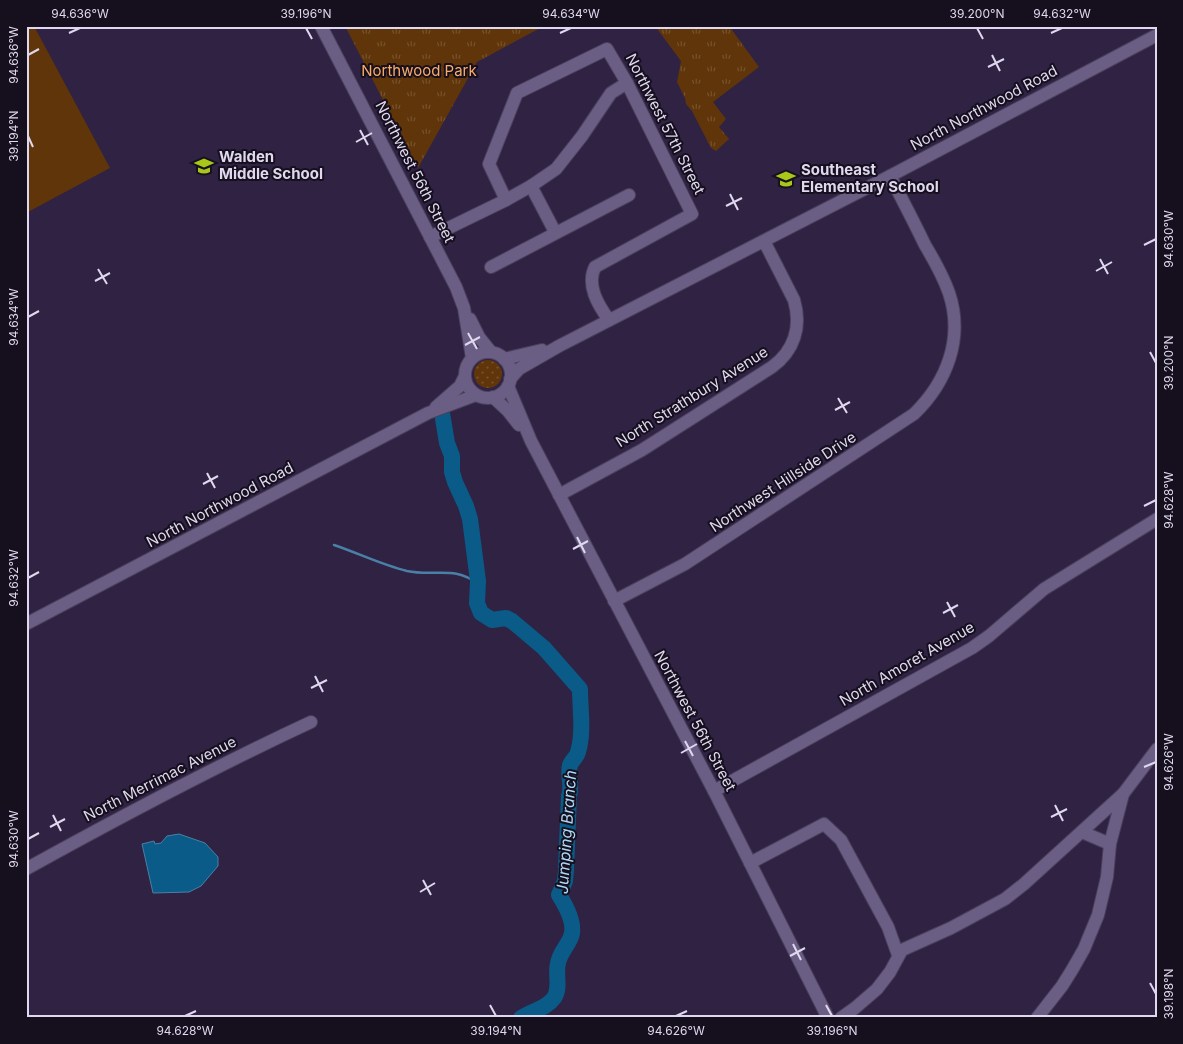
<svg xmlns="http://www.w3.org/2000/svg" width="1183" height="1044" font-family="Inter,sans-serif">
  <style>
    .grass { fill: url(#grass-dots) }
    .park { fill: url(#park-tufts) }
    .garden { fill: #5f3509 }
    .water { fill: #0a5b87; stroke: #4a80a6 }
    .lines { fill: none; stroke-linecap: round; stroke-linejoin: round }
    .stream { stroke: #4a80a6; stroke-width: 2.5 }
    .river { stroke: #0a5b87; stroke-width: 16 }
    .minor-casing { stroke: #4b405c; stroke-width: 14 }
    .minor { stroke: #6b5e84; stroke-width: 12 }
    .ticks { fill: none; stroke: #dfd8ee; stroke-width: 2 }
    .labels { text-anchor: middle; stroke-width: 4; stroke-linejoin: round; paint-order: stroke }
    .park-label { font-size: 15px; fill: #faac69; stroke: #150f1e }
    .street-label { font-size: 15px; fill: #dfd8ee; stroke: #150f1e }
    .poi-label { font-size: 15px; font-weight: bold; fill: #dfd8ee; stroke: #150f1e; text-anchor: start }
    .water-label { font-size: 16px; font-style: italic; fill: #aed8f7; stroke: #150f1e }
    .neatline { fill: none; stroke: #dfd8ee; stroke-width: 2 }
    .ticks-label { font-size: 12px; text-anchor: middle; fill: #dfd8ee }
  </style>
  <defs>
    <pattern id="grass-dots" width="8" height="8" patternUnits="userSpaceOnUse" patternTransform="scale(1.25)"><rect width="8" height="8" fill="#5f3509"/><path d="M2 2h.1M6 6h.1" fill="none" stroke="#76522d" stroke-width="1.8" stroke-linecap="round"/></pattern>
    <pattern id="park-tufts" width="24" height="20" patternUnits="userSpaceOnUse" patternTransform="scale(1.25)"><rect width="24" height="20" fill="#5f3509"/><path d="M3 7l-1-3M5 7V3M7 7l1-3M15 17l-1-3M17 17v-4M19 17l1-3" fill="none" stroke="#76522d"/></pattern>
  </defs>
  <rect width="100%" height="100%" fill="#2f2243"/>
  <circle class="grass" cx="488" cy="374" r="14"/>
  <g class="park">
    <path d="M345 26H544L477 62 418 168Z"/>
    <path d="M655 26H729L759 67 713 102 726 119 719 127 729 139 716 151 711 148 692 111 686 104 685 98 677 82 681 61Z"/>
  </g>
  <path class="garden" d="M26 26H34L110 168 26 213Z"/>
  <path class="water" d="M179 834 205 843 218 857V866L201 886 189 892 153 893 142 844 154 841 155 844 161 843 167 836Z"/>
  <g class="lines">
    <path class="stream" d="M334 545C358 553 382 565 407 571 435 577 454 565 478 584"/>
    <path class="river" d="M442 413 447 443 452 456V472L455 482 466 506 470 519 478 581 477 603 481 613 492 620 506 618 512 621 544 648 580 689C580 709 584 732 578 752 577 757 572 760 570 765 567 776 573 785 569 796L566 870 565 881 559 895C566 906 577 926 570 939 566 948 560 953 558 963 555 974 561 988 554 998 546 1009 531 1011 521 1018"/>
    <g class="minor-casing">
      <g id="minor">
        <path d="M321 26 456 287 464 308 472 358"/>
        <path d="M531 186 555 232"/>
        <path d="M506 200 489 164 517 93 607 49 627 83 692 214 595 267C586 285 598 305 609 320"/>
        <path d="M430 237 506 200 531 186 556 169 582 136 611 93 627 83"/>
        <path d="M491 267 629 195"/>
        <path d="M470 319 479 337 491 352"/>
        <circle cx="488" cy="375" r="23"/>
        <path d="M504 359 542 350"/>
        <path d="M510 379 519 369 559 346 890 176 1157 35"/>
        <path d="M508 386 531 441 714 791 828 1018"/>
        <path d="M493 397 508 411 519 425"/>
        <path d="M436 407 460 386 465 376"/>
        <path d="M559 495 642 450 772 367C794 351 802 327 794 300L764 241"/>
        <path d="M614 601 685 564 914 414C947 382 964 338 949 293 943 276 934 260 925 245 914 222 902 199 890 176"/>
        <path d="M26 624 428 413 476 395"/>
        <path d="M714 791 972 648 989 636 1044 589 1157 519"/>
        <path d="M1082 832 1110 844"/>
        <path d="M750 863 824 824 841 840 888 927 898 955"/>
        <path d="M26 869C120 817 214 767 311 722"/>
        <path d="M841 1018 855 1008 877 989 890 972 902 950 951 928 1005 899 1024 884 1123 794 1157 749"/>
        <path d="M1037 1018 1062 986 1072 970 1084 949 1098 915 1107 877 1110 844 1123 794"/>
      </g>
    </g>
    <use href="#minor" class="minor"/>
  </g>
  <path class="ticks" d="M306 28 312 39M977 28 983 39M69 33 80 28M560 33 571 28M1051 33 1062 28M28 55 39 49M992 55 1000 71M988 67 1004 59M360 130 368 145M28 136 33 147M356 142 372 133M730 194 738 210M726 206 742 198M1144 245 1156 239M1100 259 1108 274M98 269 107 284M1096 271 1112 262M95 281 110 273M28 317 39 311M468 333 477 349M465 345 480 337M1150 352 1156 363M838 398 847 413M835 410 850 402M207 473 215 488M203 484 218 476M1144 506 1156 500M577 537 585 553M573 549 588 541M28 578 39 572M947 602 955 617M943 613 958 605M315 676 323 692M311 688 327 680M685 741 693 756M681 753 697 744M1144 767 1156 762M1055 805 1063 821M53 815 61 831M1051 817 1067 809M50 827 65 819M28 839 39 833M423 880 431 895M420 892 435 883M793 944 801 960M790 956 805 948M1150 983 1156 994M490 1005 496 1016M826 1005 832 1016M185 1016 196 1011M676 1016 687 1011"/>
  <defs>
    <g id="school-bare" transform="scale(1.5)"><path d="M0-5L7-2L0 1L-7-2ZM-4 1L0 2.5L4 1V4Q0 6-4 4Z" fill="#a9c71a" stroke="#150f1e" stroke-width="2.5" paint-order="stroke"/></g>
  </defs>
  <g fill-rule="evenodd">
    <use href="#school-bare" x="204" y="166"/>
    <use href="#school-bare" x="786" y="179"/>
  </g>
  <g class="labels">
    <g class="park-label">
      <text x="419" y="76">Northwood Park</text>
    </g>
    <g class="street-label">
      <text transform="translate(984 108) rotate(-28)" y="5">North Northwood Road</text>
      <text transform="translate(665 124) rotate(63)" y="5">Northwest 57th Street</text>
      <text transform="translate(415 172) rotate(63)" y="5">Northwest 56th Street</text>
      <text transform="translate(692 397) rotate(-32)" y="5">North Strathbury Avenue</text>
      <text transform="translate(783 482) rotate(-33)" y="5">Northwest Hillside Drive</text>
      <text transform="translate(220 505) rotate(-28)" y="5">North Northwood Road</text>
      <text transform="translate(907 664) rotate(-30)" y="5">North Amoret Avenue</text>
      <text transform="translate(695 721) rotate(62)" y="5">Northwest 56th Street</text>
      <text transform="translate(160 779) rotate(-27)" y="5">North Merrimac Avenue</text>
    </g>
    <g class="poi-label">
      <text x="219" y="162">Walden<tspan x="219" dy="17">Middle School</tspan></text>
      <text x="801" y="175">Southeast<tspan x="801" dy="17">Elementary School</tspan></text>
    </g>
    <g class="water-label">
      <text transform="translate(566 832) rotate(-86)" y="6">Jumping Branch</text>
    </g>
  </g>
  <rect width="1183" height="1044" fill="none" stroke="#150f1e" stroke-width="55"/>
  <rect x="28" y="28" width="1128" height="988" class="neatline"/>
  <g class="ticks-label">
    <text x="80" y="18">94.636°W</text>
    <text x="306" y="18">39.196°N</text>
    <text x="571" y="18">94.634°W</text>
    <text x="977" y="18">39.200°N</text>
    <text x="1062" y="18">94.632°W</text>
    <text transform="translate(14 55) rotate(-90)" y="4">94.636°W</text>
    <text transform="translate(14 136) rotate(-90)" y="4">39.194°N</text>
    <text transform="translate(1169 239) rotate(-90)" y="4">94.630°W</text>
    <text transform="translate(14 317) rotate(-90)" y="4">94.634°W</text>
    <text transform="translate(1169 363) rotate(-90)" y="4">39.200°N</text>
    <text transform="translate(1169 500) rotate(-90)" y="4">94.628°W</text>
    <text transform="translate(14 578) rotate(-90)" y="4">94.632°W</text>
    <text transform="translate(1169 762) rotate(-90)" y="4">94.626°W</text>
    <text transform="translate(14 839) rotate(-90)" y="4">94.630°W</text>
    <text transform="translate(1169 994) rotate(-90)" y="4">39.198°N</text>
    <text x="185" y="1035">94.628°W</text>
    <text x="496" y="1035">39.194°N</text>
    <text x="676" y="1035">94.626°W</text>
    <text x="832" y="1035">39.196°N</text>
  </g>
</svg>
